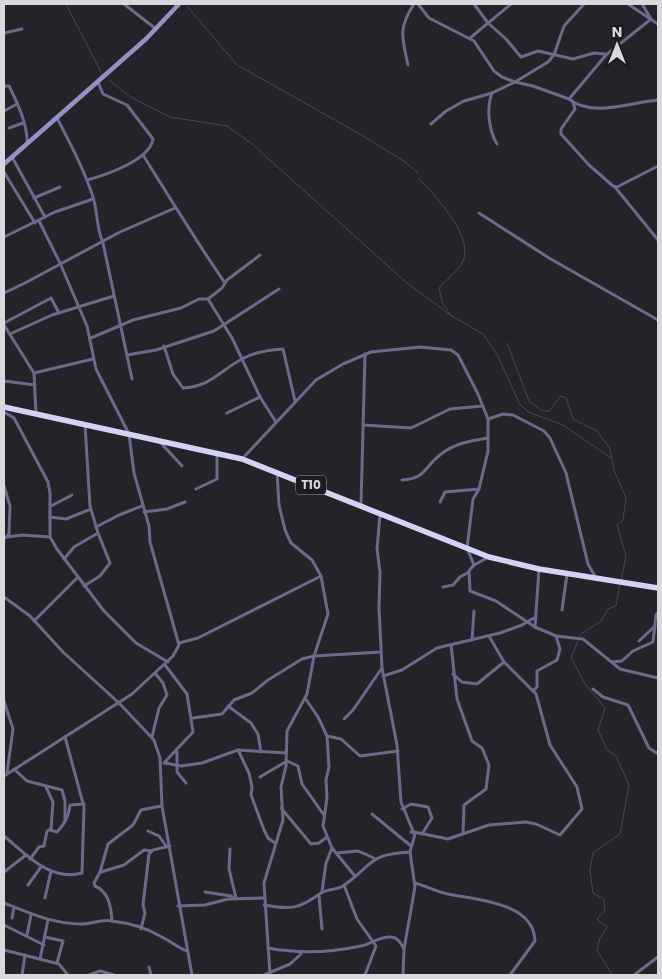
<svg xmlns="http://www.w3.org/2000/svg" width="662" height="979" font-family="Poppins,sans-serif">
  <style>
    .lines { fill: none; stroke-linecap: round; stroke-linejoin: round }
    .stream { stroke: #484659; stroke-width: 1 }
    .street { stroke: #6b6a8a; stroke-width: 3 }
    .secondary { stroke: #9491c5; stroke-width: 4.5 }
    .highway { stroke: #d3d3f3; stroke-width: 5.5 }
    .labels { text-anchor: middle; stroke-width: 4; stroke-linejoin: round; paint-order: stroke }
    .shield { fill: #1a1a20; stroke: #9f9fa4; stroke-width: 1 }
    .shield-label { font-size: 12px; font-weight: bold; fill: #d8d8dd }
  </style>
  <rect width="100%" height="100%" fill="#232329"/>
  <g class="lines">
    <g class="stream">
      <path d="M66 4 102 74"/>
      <path d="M187 6 237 65 360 134 405 162 418 173"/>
      <path d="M109 80 129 96 170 117 227 126 251 143 407 283 452 316 483 334 498 356 519 403 528 412 563 425 611 458"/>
      <path d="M418 178C435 195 478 240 461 265 455 273 445 281 439 288L442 302 451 316"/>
      <path d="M507 343 529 401 542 411H549L561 396 566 398 573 419 597 431 610 449 614 470 626 498 623 520 617 525 626 556 621 581"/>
      <path d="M612 975 597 950 600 938 607 927 597 919 605 910 604 899 593 893 590 870 593 853 620 834 629 785 616 756 607 750 598 730 605 708 586 685 571 658 581 634 601 621 608 609 616 606 620 584"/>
    </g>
    <g class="street">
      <path d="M124 4 156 29"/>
      <path d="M418 4 429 18 474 41 494 71 502 77 515 82 548 62 554 55 564 26 584 4"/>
      <path d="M474 4 488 23 506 39 521 57 538 51 573 59 594 53 605 54"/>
      <path d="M628 4 658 24"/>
      <path d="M4 33 22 29"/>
      <path d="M470 38 511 4"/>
      <path d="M408 65C402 38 398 28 414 4"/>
      <path d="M4 86H9C17 102 28 125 27 143"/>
      <path d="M492 93C486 108 489 131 497 144"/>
      <path d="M569 99C592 118 631 102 658 100"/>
      <path d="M573 102 575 109 561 129V134L589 165 613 186 617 187 658 166"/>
      <path d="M4 111 17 104"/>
      <path d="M57 118C70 143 84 169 93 197 98 213 96 227 103 243L132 379"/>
      <path d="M431 124 446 111 464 101 492 93 515 82 533 86 569 99 606 55 651 19 642 4"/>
      <path d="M9 128 23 123"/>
      <path d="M143 155C170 198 196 241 225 283"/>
      <path d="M12 157 45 217"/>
      <path d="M4 172 35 223"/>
      <path d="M87 180C106 175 150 160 153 139L127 105 103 94 98 82"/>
      <path d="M615 187 658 240"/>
      <path d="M34 198 60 187"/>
      <path d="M479 213 549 258 658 320"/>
      <path d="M4 237 55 212 93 199"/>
      <path d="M4 293 25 283 120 232 175 208"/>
      <path d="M208 299 222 288 227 280 260 255"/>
      <path d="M4 323 51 298 59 313"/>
      <path d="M4 325 34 373 36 414"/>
      <path d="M10 334 52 315 114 296"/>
      <path d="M91 338 133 320 181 308 199 299H208L232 338 260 397 276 422"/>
      <path d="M164 346 173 374 183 388C212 386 219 371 242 359 254 352 269 350 283 349L295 401"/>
      <path d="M127 355 156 350 214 331 279 289"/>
      <path d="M34 373 93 359"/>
      <path d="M4 381 35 385"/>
      <path d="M4 412 14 418 48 482 50 493V537L57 549 104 611 136 643 168 662"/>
      <path d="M227 413 260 397"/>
      <path d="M488 419 503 414 513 415 544 431 550 438 566 473 588 564 596 578"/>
      <path d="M363 425 411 428 450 409 482 406"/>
      <path d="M160 442 182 466"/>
      <path d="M242 459 316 380 343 364 371 352 420 347 451 350 458 355 478 394 488 419V451L479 489 473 499 467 548 474 565"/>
      <path d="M402 480C426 479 424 467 440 455 454 443 471 441 488 438"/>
      <path d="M4 486 10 506 9 534 4 539"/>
      <path d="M196 489 217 479V453"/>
      <path d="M440 502 445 492 479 489"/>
      <path d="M361 505 365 354"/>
      <path d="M51 506 72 495"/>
      <path d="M144 512 167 509 185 502"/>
      <path d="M380 515 377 549 380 572 379 608 382 668 397 745 401 802 413 831 411 832 415 834 410 852 415 887 404 949 403 975"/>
      <path d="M50 517 66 519 91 509"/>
      <path d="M96 527 119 515 142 506"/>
      <path d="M7 537 22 535 50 537"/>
      <path d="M489 557 474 565 469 571 470 591 496 601 535 627 556 636 560 649 557 660 537 671V687L533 691"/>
      <path d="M64 559 74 547 98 533"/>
      <path d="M84 586 100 576 110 563 98 533 90 506 85 425"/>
      <path d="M443 587 453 585 460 577 469 572"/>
      <path d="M4 597 30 616 63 652 119 703 154 740 160 758 162 806 192 975"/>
      <path d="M562 610 567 574"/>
      <path d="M34 621 78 577"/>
      <path d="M535 627 539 569"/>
      <path d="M556 636 583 639 620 669 658 678"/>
      <path d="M472 640 474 611"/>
      <path d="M639 641 655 626"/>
      <path d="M179 643 198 638 321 576"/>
      <path d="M451 645 457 699 472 741 482 748 489 765 486 789 464 805 463 834"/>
      <path d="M612 662 622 661 633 651 653 642 656 615 658 612"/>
      <path d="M453 674 462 682 477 684 504 662"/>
      <path d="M383 676 402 670 437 648 500 633 522 625 534 618"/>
      <path d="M593 689 603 697 628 705 649 748 658 754"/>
      <path d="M305 698 318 717 327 736 341 739 360 756 398 751"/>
      <path d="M4 701 13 729 7 773"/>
      <path d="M228 706 251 723 258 734 261 752"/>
      <path d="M193 718 222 714 234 700 252 693 268 680 302 659 314 656 381 652"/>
      <path d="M344 719 353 710 382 668"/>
      <path d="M327 736 329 767 326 780 327 798 323 826 332 848 354 875"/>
      <path d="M152 737 159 708 167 695 163 683 155 673"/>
      <path d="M238 750 249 773 252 787 251 795 264 830 268 838 275 843"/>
      <path d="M177 752V772L186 783"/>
      <path d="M164 763 193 732 187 694 165 665"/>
      <path d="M165 763 181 766 202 763 238 750 286 753V751"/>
      <path d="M14 769 27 781 62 790 65 801V821"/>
      <path d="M4 776 132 694 173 656 179 645 150 542 149 526 134 473 129 434 96 369 87 326 60 263 39 221"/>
      <path d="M260 777 287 761 298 766 302 784 324 815"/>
      <path d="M281 808 311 844 319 843 327 837"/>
      <path d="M402 809 411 804 428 807 432 818 422 834"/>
      <path d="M372 814 411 846"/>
      <path d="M50 830 57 832C64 825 69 815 70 805L84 804"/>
      <path d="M148 831 159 836 166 846"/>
      <path d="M414 832 448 839 489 825 526 822 536 824 560 835 582 809 577 787 550 745 536 694 504 662 489 636"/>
      <path d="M4 836C26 854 50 882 82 873L84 807 65 737"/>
      <path d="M230 849 229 869 236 898"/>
      <path d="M337 853 358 851 374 858"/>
      <path d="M30 859 39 847 44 846 47 831 51 829 53 802 46 787"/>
      <path d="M4 872 26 855"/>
      <path d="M101 872 124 865 144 850 152 851"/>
      <path d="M415 883C426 886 437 892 448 894 476 900 534 902 535 941L510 975"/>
      <path d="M28 885 41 867"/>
      <path d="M344 885 357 919 376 946 365 975"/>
      <path d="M205 892 231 896 236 899"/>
      <path d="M322 892 326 863 332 848"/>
      <path d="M319 896 322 929"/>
      <path d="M45 898 51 871"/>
      <path d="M4 903C29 913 53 924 82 924 92 924 101 919 112 921 128 923 147 928 160 936 170 941 177 947 187 951"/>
      <path d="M264 905C291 910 299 909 321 893 327 889 337 890 343 886 373 865 368 854 410 852"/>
      <path d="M178 906 205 905 228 899 264 898"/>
      <path d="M12 918 14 907"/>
      <path d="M112 921C111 907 109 892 95 886L94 883 100 872 108 844 133 825 141 810 161 806"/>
      <path d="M4 925 44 945"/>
      <path d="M141 929 145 913 143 905 149 854 153 850 170 846"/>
      <path d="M27 935 31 915"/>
      <path d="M45 937 63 941 57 963"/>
      <path d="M268 948C300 954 329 953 361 946 370 944 381 936 391 937 398 937 401 944 404 949"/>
      <path d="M4 950 59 964 68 975"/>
      <path d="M40 959 48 920"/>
      <path d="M149 967 151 975"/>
      <path d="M22 975 25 955"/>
      <path d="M89 975 100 971 114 975"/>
      <path d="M264 975 290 964 301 954"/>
      <path d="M270 975 264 883 283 820 281 787 286 766 287 731 307 694 314 656 328 614 321 576 312 560 291 543 285 530 279 505 277 472"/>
      <path d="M634 975 658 957"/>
    </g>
    <path class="secondary" d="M4 164 146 39 179 4"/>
    <path class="highway" d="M4 407 242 459 489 557 539 569 658 588"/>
  </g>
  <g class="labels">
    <rect class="shield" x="296" y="475.5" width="30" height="19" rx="4"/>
    <g class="shield-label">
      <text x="311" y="489">T10</text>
    </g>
  </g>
  <rect width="662" height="979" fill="none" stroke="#d8d8dd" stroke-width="10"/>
  <g transform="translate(617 45)" stroke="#1a1a20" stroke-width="4" paint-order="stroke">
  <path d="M0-4L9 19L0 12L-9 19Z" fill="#d8d8dd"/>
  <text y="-8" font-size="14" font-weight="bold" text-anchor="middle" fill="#d8d8dd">N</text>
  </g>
</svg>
